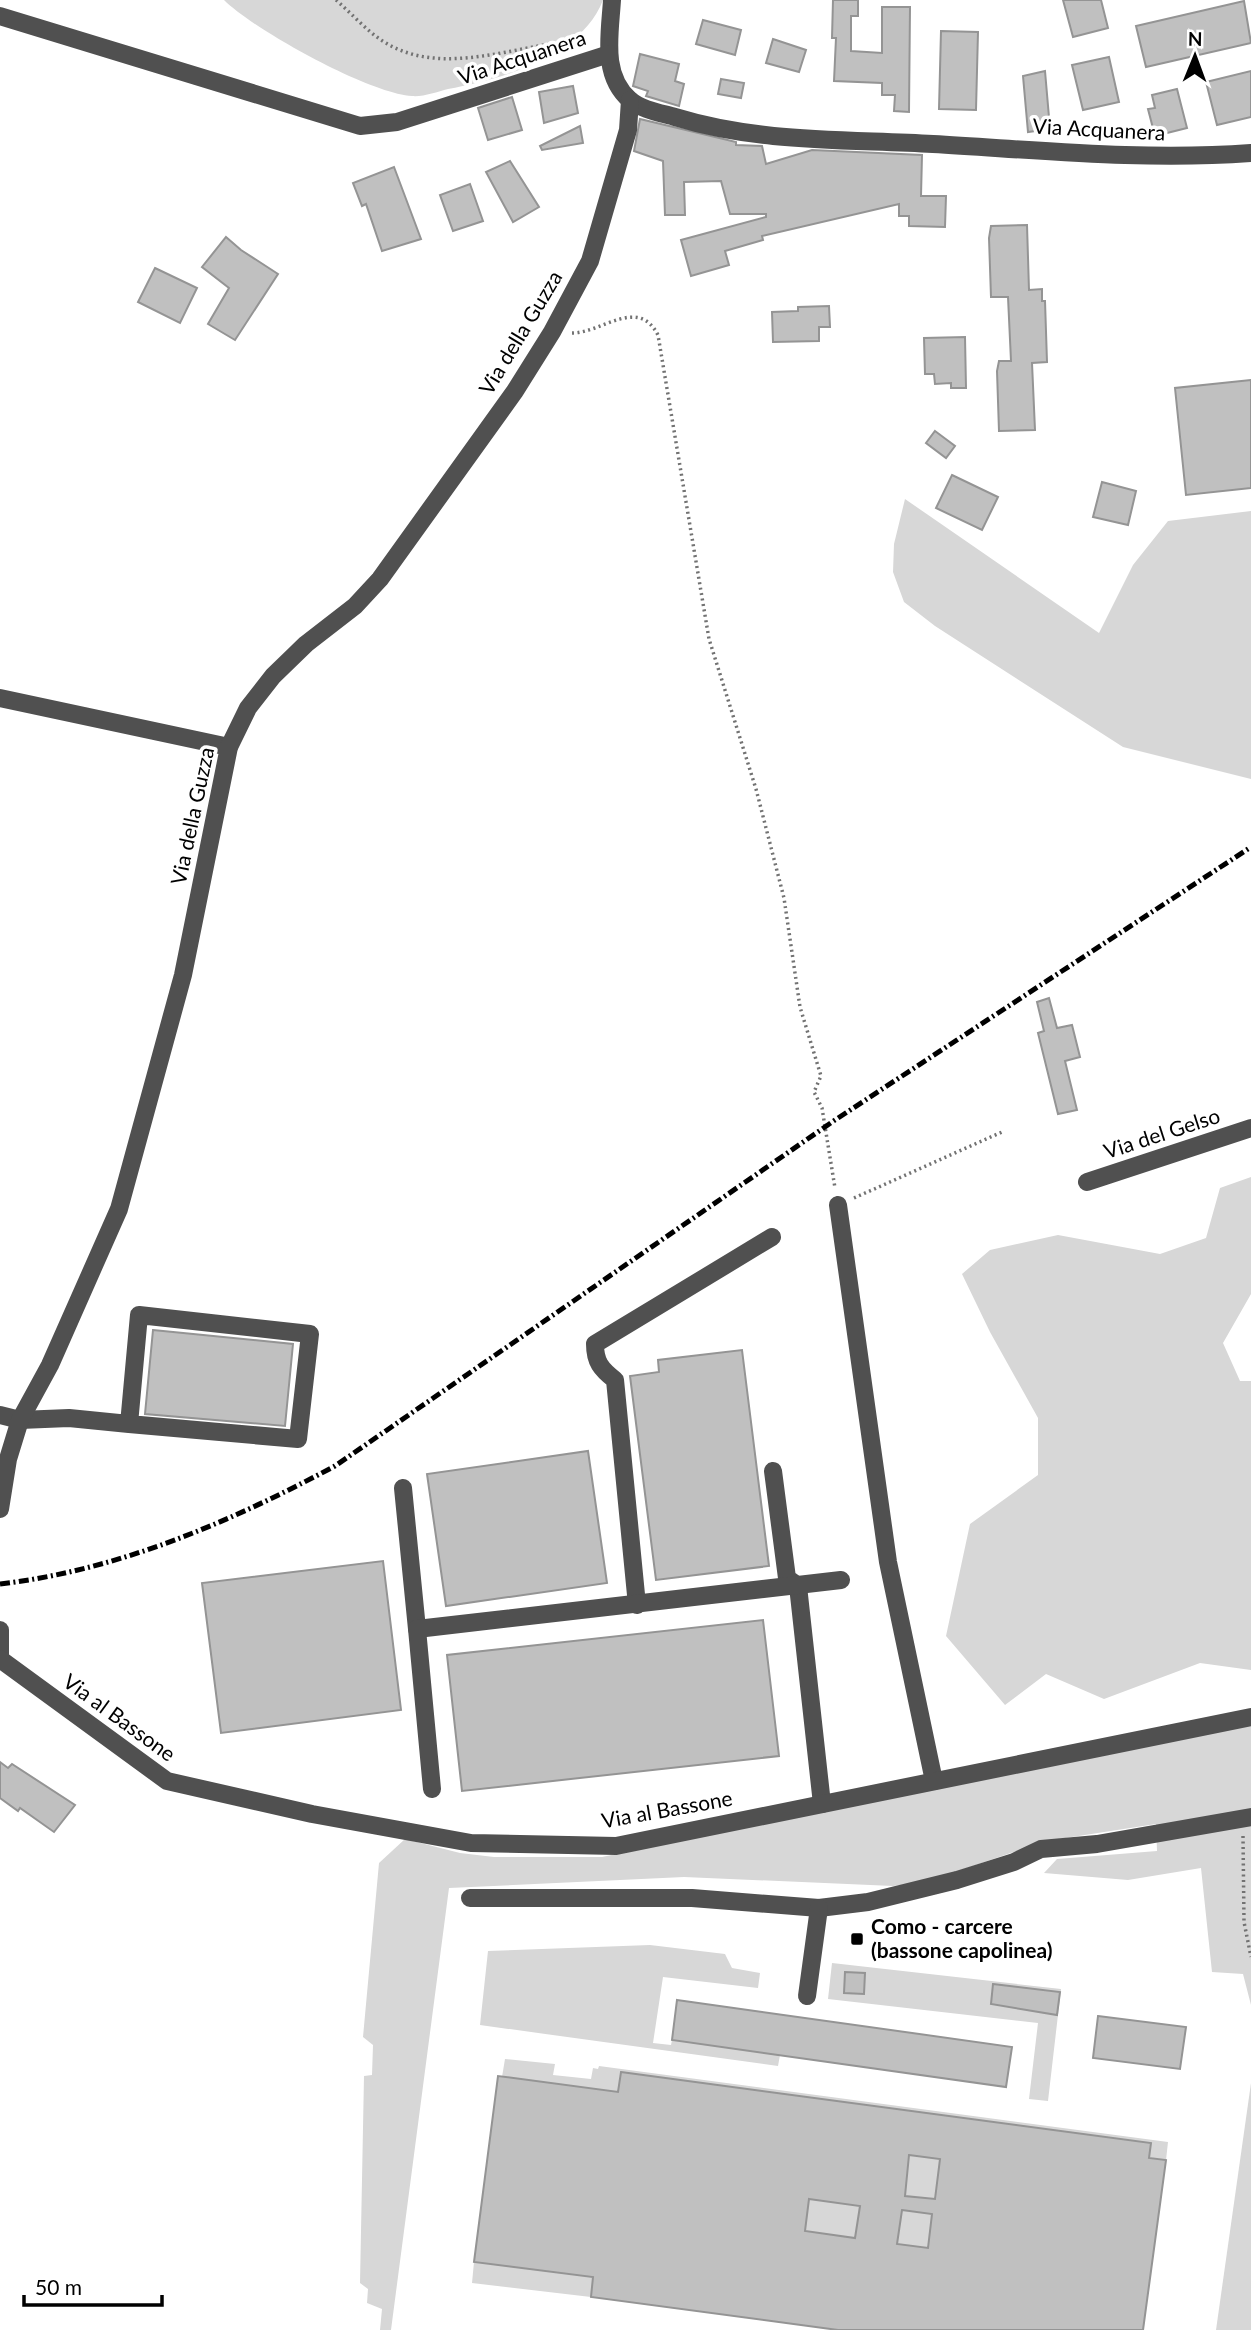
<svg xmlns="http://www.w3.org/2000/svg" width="1251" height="2330" font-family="Lato,sans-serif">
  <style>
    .green { fill: #d7d7d7 }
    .building { fill: #c0c0c0; stroke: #949494; stroke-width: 2; fill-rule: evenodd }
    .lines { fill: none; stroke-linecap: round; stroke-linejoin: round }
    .path { stroke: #727272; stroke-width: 3.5; stroke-dasharray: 2 3.5; stroke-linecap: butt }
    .minor { stroke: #505050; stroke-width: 18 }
    .rail { stroke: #000; stroke-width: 5; stroke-dasharray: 10 3.5 2 3.5; stroke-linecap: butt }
    .poi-dot { fill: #000; stroke: #fff; stroke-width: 2.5 }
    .labels { text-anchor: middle; stroke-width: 7; stroke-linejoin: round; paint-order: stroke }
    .street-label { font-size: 21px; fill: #000; stroke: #fff }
    .poi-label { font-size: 21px; font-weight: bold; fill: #000; stroke: #fff; text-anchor: start }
  </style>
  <rect width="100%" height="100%" fill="#fff"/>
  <g class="green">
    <path d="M224 0H603C581 57 502 79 448 89 437 92 423 97 412 96 370 94 254 30 224 0Z"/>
    <path d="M905 499 1099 633 1133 565 1168 521 1251 511V779L1123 747 935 626 904 602 893 572 894 544Z"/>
    <path d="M1251 1177V1294L1223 1343 1240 1381H1251V1670L1200 1663 1104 1699 1046 1674 1005 1705 946 1636 970 1524 1038 1475V1418L990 1332 962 1274 990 1250 1058 1235 1160 1254 1206 1238 1220 1188Z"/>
    <path d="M1251 1724V2005L1243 1974 1212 1972 1201 1868 1128 1880 1044 1873 1057 1859 1157 1851 1156 1824 1046 1841 926 1882 893 1886 684 1877 449 1888 391 2330H380L382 2309 367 2303 368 2289 360 2283 364 2076 372 2075 373 2045 363 2037 379 1863 405 1839 460 1853 494 1857H602Z"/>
    <path d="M650 1945 725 1954 732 1968 760 1973 758 1988 663 1977 653 2043 671 2045 672 2040 780 2055 778 2066 480 2025 488 1951Z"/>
    <path d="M832 1963 1061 1989 1048 2101 1029 2099 1038 2023 828 1999Z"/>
    <path d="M505 2059 555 2064 553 2075 591 2079 593 2068 598 2069 599 2066 1168 2142 1166 2160 621 2073 591 2297 472 2283 474 2262 573 2274 502 2077Z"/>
    <path d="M1251 2083V2330H1216Z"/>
    <path d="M909 2155 940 2159 935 2199 905 2196Z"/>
    <path d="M809 2199 860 2206 855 2238 805 2231Z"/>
    <path d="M902 2210 932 2214 928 2248 897 2244Z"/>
  </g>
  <g class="building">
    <path d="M833 0H858V16H851V51L882 53V7H910L909 112 894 111 895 95H882V83L834 81 836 38H832Z"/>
    <path d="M1063 0H1101L1108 28 1073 37Z"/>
    <path d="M1244 1 1251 43 1146 67 1136 26Z"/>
    <path d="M703 20 741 30 735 55 696 44Z"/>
    <path d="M941 31 978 32 976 110 939 109Z"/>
    <path d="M773 39 806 50 799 72 766 63Z"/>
    <path d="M640 54 679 64 675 81 684 84 679 106 646 96 648 91 633 86Z"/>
    <path d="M1109 57 1119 102 1083 110 1072 65Z"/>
    <path d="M1045 71 1050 129 1028 132 1023 76Z"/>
    <path d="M1251 71V117L1217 125 1206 82Z"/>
    <path d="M721 79 744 83 741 98 718 94Z"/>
    <path d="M573 86 578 113 544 123 539 92Z"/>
    <path d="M1177 89 1187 128 1155 136 1148 109 1155 108 1152 95Z"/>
    <path d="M512 97 522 130 488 140 478 108Z"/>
    <path d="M640 119 736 142V145L762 146 766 164 812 150 922 155 921 196H946L945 227 909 226V216H899V204L762 236 763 240 725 251 729 265 691 276 681 240 766 217V214H730L721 181 684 182 685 215H665L663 161 634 151Z"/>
    <path d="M580 126 583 143 542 150 540 146Z"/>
    <path d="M510 161 539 207 513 222 486 172Z"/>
    <path d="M394 167 421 239 382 251 366 204 362 206 353 183Z"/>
    <path d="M470 184 483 221 453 231 440 195Z"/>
    <path d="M1027 225 1029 290 1042 289V301H1045L1047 362 1032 363 1035 430 999 431 997 371 999 361H1011L1008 297H991L989 238 991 226Z"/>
    <path d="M226 237 241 250 278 274 235 340 208 324 229 288 202 267Z"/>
    <path d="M155 268 197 288 180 323 138 302Z"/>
    <path d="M829 306 830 327H819V341L773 342 772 312 798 311V307Z"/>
    <path d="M965 337 966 388H951V383L935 384 934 374H925L924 338Z"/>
    <path d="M1251 380V488L1186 495 1175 388Z"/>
    <path d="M935 431 955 446 946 458 926 443Z"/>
    <path d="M952 475 998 497 982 530 936 508Z"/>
    <path d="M1102 482 1136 491 1128 525 1093 517Z"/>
    <path d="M1049 998 1057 1028 1072 1025 1080 1057 1065 1061 1077 1110 1058 1114 1038 1033 1044 1031 1037 1002Z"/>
    <path d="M153 1330 293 1344 285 1426 145 1414Z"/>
    <path d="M742 1350 769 1566 656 1580 630 1376 659 1372 658 1360Z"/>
    <path d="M588 1451 607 1583 446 1606 427 1474Z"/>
    <path d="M383 1561 401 1710 221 1733 202 1583Z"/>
    <path d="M763 1620 779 1756 462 1791 447 1655Z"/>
    <path d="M0 1762 8 1768 12 1764 75 1805 54 1832 20 1808 18 1811 0 1798Z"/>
    <path d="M845 1972 865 1973 864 1994 844 1993Z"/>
    <path d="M993 1984 1060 1992 1057 2015 991 2004Z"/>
    <path d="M677 2000 1012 2047 1006 2087 672 2040Z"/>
    <path d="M1098 2016 1186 2027 1180 2069 1093 2058Z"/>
    <path d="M621 2072 1151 2143 1149 2158 1166 2160 1143 2330H838L591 2297 593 2277 474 2262 498 2076 618 2092ZM909 2155 940 2159 935 2199 905 2196ZM809 2199 860 2206 855 2238 805 2231ZM902 2210 932 2214 928 2248 897 2244Z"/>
  </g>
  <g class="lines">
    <g class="path">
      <path d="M336 0C351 13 365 29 381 40 432 74 494 53 550 44L564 50"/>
      <path d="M572 333C602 333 638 296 658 335L709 639 756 789 784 898 800 1007 821 1076 814 1092 822 1108 835 1188"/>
      <path d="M854 1198 1002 1132"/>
      <path d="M1243 1836 1244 1922 1251 1957"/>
    </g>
    <g class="minor">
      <path d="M612 0C610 34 601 75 630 100 642 110 661 113 675 117 760 143 845 139 933 144 1039 150 1145 161 1251 153"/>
      <path d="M0 16 360 126 397 122 609 54"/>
      <path d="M0 698 229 747"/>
      <path d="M1087 1182 1251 1128"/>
      <path d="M838 1205 888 1562 934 1781"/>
      <path d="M0 1415 20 1420 69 1418 129 1424 139 1315 310 1334 298 1439 129 1424"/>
      <path d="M773 1471 787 1578 798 1586 822 1804"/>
      <path d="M403 1488 417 1629"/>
      <path d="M0 1509 8 1459 20 1420 50 1365 119 1209 183 975 229 747 248 708 273 676 306 644 355 606 380 579 515 391 552 332 590 261 628 130 630 100"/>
      <path d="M637 1605 615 1380C601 1369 595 1362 595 1344L772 1237"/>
      <path d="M0 1630V1659"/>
      <path d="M0 1659 167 1781 312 1814 471 1843 616 1846 1251 1717"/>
      <path d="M432 1789 417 1629 841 1580"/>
      <path d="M470 1898H692L819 1908 868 1902 957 1880 1014 1862 1041 1849 1097 1844 1251 1817"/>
      <path d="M807 1996 819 1908"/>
    </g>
    <path class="rail" d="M0 1584C119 1570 230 1522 335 1466L835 1120 1251 847"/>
  </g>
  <rect class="poi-dot" x="850" y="1932" width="14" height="14" rx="3.5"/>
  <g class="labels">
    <g class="street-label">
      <text transform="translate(522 58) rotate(-18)" y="7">Via Acquanera</text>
      <text transform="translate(1099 130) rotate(3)" y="7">Via Acquanera</text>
      <text transform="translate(521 333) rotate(-59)" y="7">Via della Guzza</text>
      <text transform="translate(193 816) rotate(-78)" y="7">Via della Guzza</text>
      <text transform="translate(1162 1134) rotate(-18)" y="7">Via del Gelso</text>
      <text transform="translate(119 1718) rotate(36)" y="7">Via al Bassone</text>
      <text transform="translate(667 1810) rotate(-10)" y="7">Via al Bassone</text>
    </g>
    <g class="poi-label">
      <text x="871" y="1934">Como - carcere<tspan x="871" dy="24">(bassone capolinea)</tspan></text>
    </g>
  </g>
  <g transform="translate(1195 56) rotate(1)" stroke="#ffffff" stroke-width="5" paint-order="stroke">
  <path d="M0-5L12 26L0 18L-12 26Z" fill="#000000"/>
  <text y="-10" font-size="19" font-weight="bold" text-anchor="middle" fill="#000000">N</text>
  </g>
  <path d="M24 2295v10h138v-10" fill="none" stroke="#000000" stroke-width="3.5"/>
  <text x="35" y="2295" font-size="21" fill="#000000" stroke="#ffffff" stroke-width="5" paint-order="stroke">50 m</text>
</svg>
